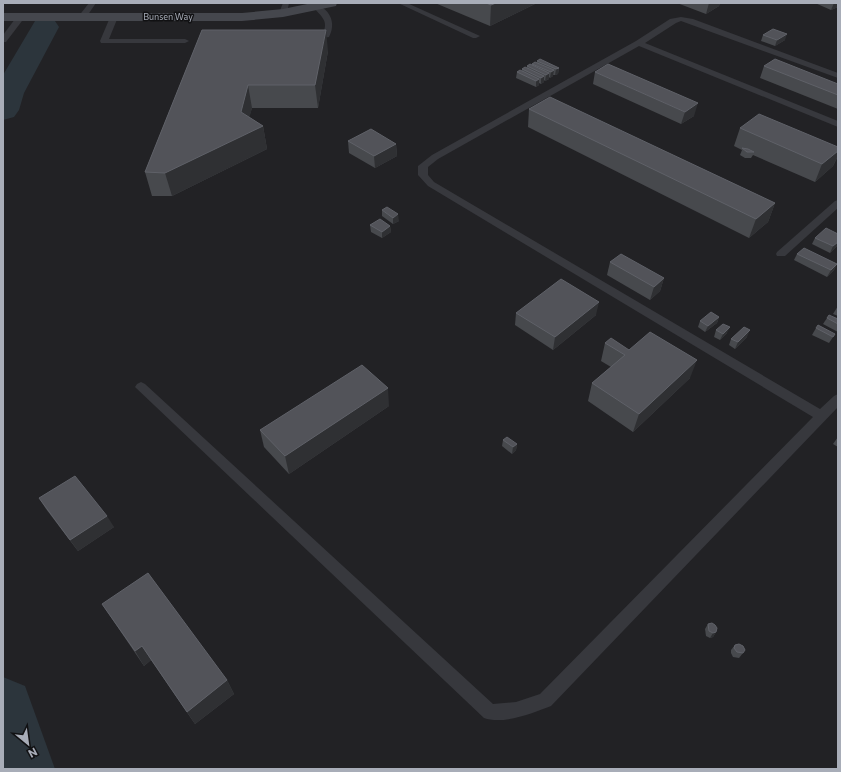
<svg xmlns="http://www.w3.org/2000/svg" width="841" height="772" font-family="Commissioner,sans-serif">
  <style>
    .built { fill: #222225 }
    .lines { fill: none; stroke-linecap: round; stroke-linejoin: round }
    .river { fill: #2c353c; fill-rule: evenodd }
    .lane { fill: #37383d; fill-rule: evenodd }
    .secondary { fill: #45474d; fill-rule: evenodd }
    .wall { fill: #47494d }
    .shaded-wall { fill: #2f3033 }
    .building { fill: #525359; stroke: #5f6168 }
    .labels { text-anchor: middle; stroke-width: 3; stroke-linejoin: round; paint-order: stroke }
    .far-street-label { font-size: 9px; fill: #a8adb8; stroke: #111113 }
  </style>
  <rect width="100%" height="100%" fill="#161618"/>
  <rect class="built" x="3" y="3" width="835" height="766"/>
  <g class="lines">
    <g class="river">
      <path d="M45 19 55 21 59 27 24 93 19 110 14 117 3 120V75L35 21Z"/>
      <path d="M3 677 25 686 55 769H3Z"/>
    </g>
    <g class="lane">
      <path d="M89 3H96L85 19H79L78 17Z"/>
      <path d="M283 3H289L287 13 283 15 279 13Z"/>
      <path d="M398 3H407L480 36 476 38H473Z"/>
      <path d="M317 5C331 10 336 24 329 37L310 40 306 38 307 36 323 33C329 21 321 16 313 7Z"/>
      <path d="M18 15H21L25 17 6 42H3V35Z"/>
      <path d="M111 15H114L118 17 109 39H185L189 41 185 43H101L100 41Z"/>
      <path d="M681 17 693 19 838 73V78L681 21 676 23 645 43 838 121V127L639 46 438 159 428 167V175L434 182 820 409 834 396 838 394V407L551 706C533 713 503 725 484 718L135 387 137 384 141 382 145 384 493 704 516 702 540 694 813 417 428 186 418 175V166L432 155 636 41 670 19Z"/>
      <path d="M838 200V208L785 256H777L776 254 777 252 835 201Z"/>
    </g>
    <path class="secondary" d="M312 3H337L336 6 283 17 242 21H3V13H242L283 9Z"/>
  </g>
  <g class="wall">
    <path d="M435 3H537L490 26Z"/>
    <path d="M677 3H720L719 6 706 14Z"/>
    <path d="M815 3H838V7L831 10Z"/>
    <path d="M202 30 328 51 318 108H252L249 117 263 126 267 149 172 196H152L145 172Z"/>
    <path d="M763 35 785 40 775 46 761 41Z"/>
    <path d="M537 61 559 68 558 74 555 75H553V76L550 78 549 77V79L545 81 544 80V82L541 84 539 83V85L536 87 516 78 517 72 522 71V69L527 68V66L532 65V64L537 63Z"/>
    <path d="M764 66 838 84V109L760 78Z"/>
    <path d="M595 72 694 116 681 124 593 84Z"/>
    <path d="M529 109 775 203 768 222 749 238 528 127Z"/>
    <path d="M740 128 838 147V156L833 166 815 182 753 155 751 158H745L740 155 742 150 734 146Z"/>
    <path d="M348 141 396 144 397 156 375 168 349 153Z"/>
    <path d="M382 210 399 221 393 224 382 216Z"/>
    <path d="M370 225 390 226 391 232 382 238 371 232Z"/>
    <path d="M838 234V245L830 253 812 244 815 238Z"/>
    <path d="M797 254 837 264 834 270 827 277 794 260Z"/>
    <path d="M610 262 664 278 660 291 650 300 607 275Z"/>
    <path d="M838 306V316L833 314Z"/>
    <path d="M516 313 596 315 553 350 515 325Z"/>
    <path d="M719 317 717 323 705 332 698 327 700 321Z"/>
    <path d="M827 318 838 319V332L823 324Z"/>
    <path d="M816 328 835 334 829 343 812 335Z"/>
    <path d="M716 330 727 333 720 340 714 337Z"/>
    <path d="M747 337 735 349 729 345 731 339Z"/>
    <path d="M605 343 629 350 690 378 633 432 588 401 592 383 611 367 601 361Z"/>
    <path d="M389 406 289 474 264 447 260 430Z"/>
    <path d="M838 437V447L833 444Z"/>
    <path d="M503 440 517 444 516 450 512 454 502 446Z"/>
    <path d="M39 498 114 527 78 551 46 509Z"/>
    <path d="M102 604 227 680 234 694 195 724 151 660 144 666Z"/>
    <path d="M708 624 716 632 713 637 710 638 706 636 705 629Z"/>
    <path d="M735 645 743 653 739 658 733 657 731 653V650Z"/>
  </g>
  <g class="shaded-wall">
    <path d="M496 3H537L490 26 491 5Z"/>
    <path d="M709 3H720L719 6 706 14Z"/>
    <path d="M834 3H838V7L831 10Z"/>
    <path d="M326 30 328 51 318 108 315 85Z"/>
    <path d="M787 34 785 40 775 46 777 40Z"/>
    <path d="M559 68 558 74 555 75 556 69Z"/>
    <path d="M554 70 553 76 550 78 551 72Z"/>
    <path d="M549 73V79L545 81 546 75Z"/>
    <path d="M544 76V82L541 84V78Z"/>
    <path d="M539 79V85L536 87V81Z"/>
    <path d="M248 85 252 108 245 134 241 112Z"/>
    <path d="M698 103 694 116 681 124 685 112Z"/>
    <path d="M263 126 267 149 172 196 165 173Z"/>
    <path d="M396 144 397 156 375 168 374 156Z"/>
    <path d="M838 151V156L833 166 815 182 822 164Z"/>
    <path d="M775 203 768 222 749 238 756 219Z"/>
    <path d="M398 214 399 221 393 224V218Z"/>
    <path d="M390 226 391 232 382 238V232Z"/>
    <path d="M838 242V245L830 253 833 246Z"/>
    <path d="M837 264 834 270 827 277 831 270Z"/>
    <path d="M664 278 660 291 650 300 654 287Z"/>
    <path d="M599 302 596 315 553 350 555 337Z"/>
    <path d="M719 317 717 323 705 332 708 326Z"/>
    <path d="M730 327 727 333 720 340 723 334Z"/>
    <path d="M750 330 747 337 735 349 738 342Z"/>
    <path d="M697 360 690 378 633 432 639 414Z"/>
    <path d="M388 388 389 406 289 474 285 456Z"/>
    <path d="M517 444 516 450 512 454 513 447Z"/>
    <path d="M107 516 114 527 78 551 70 540Z"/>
    <path d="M716 632 713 637 710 638 713 633Z"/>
    <path d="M142 646 151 660 144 666 135 651Z"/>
    <path d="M227 680 234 694 195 724 187 712Z"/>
  </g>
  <g class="building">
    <path d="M486 3H496L491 5Z"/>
    <path d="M773 29 787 34 777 40 763 35Z"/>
    <path d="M202 30H326L315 85H248L241 112 263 126 165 173 145 172Z"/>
    <path d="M540 59 559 68 556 69 537 61Z"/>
    <path d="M775 59 838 84V95L764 66Z"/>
    <path d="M535 62 554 70 551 72 532 64Z"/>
    <path d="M530 64 549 73 546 75 527 66Z"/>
    <path d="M608 64 698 103 685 112 595 72Z"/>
    <path d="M525 67 544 76 541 78 522 69Z"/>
    <path d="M520 70 539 79 536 81 517 72Z"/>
    <path d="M550 97 775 203 756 219 529 109Z"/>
    <path d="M759 114 838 147V151L822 164 740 128Z"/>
    <path d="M371 129 396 144 374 156 348 141Z"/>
    <path d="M742 148 748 149 754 152H747Z"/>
    <path d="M387 207 398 214 393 218 382 210Z"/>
    <path d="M380 219 390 226 382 232 370 225Z"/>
    <path d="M826 228 838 234V242L833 246 815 238Z"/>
    <path d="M804 248 837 264 831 270 797 254Z"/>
    <path d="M621 254 664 278 654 287 610 262Z"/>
    <path d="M561 279 599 302 555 337 516 313Z"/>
    <path d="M711 312 719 317 708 326 700 321Z"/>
    <path d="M829 315 838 319V324L827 318Z"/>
    <path d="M723 324 730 327 723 334 716 330Z"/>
    <path d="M818 325 835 334 833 337 816 328Z"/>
    <path d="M744 327 750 330 738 342 731 339Z"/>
    <path d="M650 332 697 360 639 414 592 383 625 355 605 343 611 338 629 350Z"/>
    <path d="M362 365 388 388 285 456 260 430Z"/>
    <path d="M507 437 517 444 513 447 503 440Z"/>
    <path d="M75 476 107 516 70 540 39 498Z"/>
    <path d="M148 573 227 680 187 712 142 646 135 651 102 604Z"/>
    <path d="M712 623 715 625 717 628 716 632 713 633 709 631 708 624Z"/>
    <path d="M739 644 743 646 745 650 743 653 737 652 734 648 735 645Z"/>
  </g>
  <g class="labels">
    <g class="far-street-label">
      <text x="168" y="20">Bunsen Way</text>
    </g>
  </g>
  <rect width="841" height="772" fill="none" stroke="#a8adb8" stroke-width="8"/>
  <g transform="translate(28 744) rotate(151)" stroke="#111113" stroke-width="3" paint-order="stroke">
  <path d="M0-3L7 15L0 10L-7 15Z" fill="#a8adb8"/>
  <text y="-6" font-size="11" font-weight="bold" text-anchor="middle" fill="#a8adb8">N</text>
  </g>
</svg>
